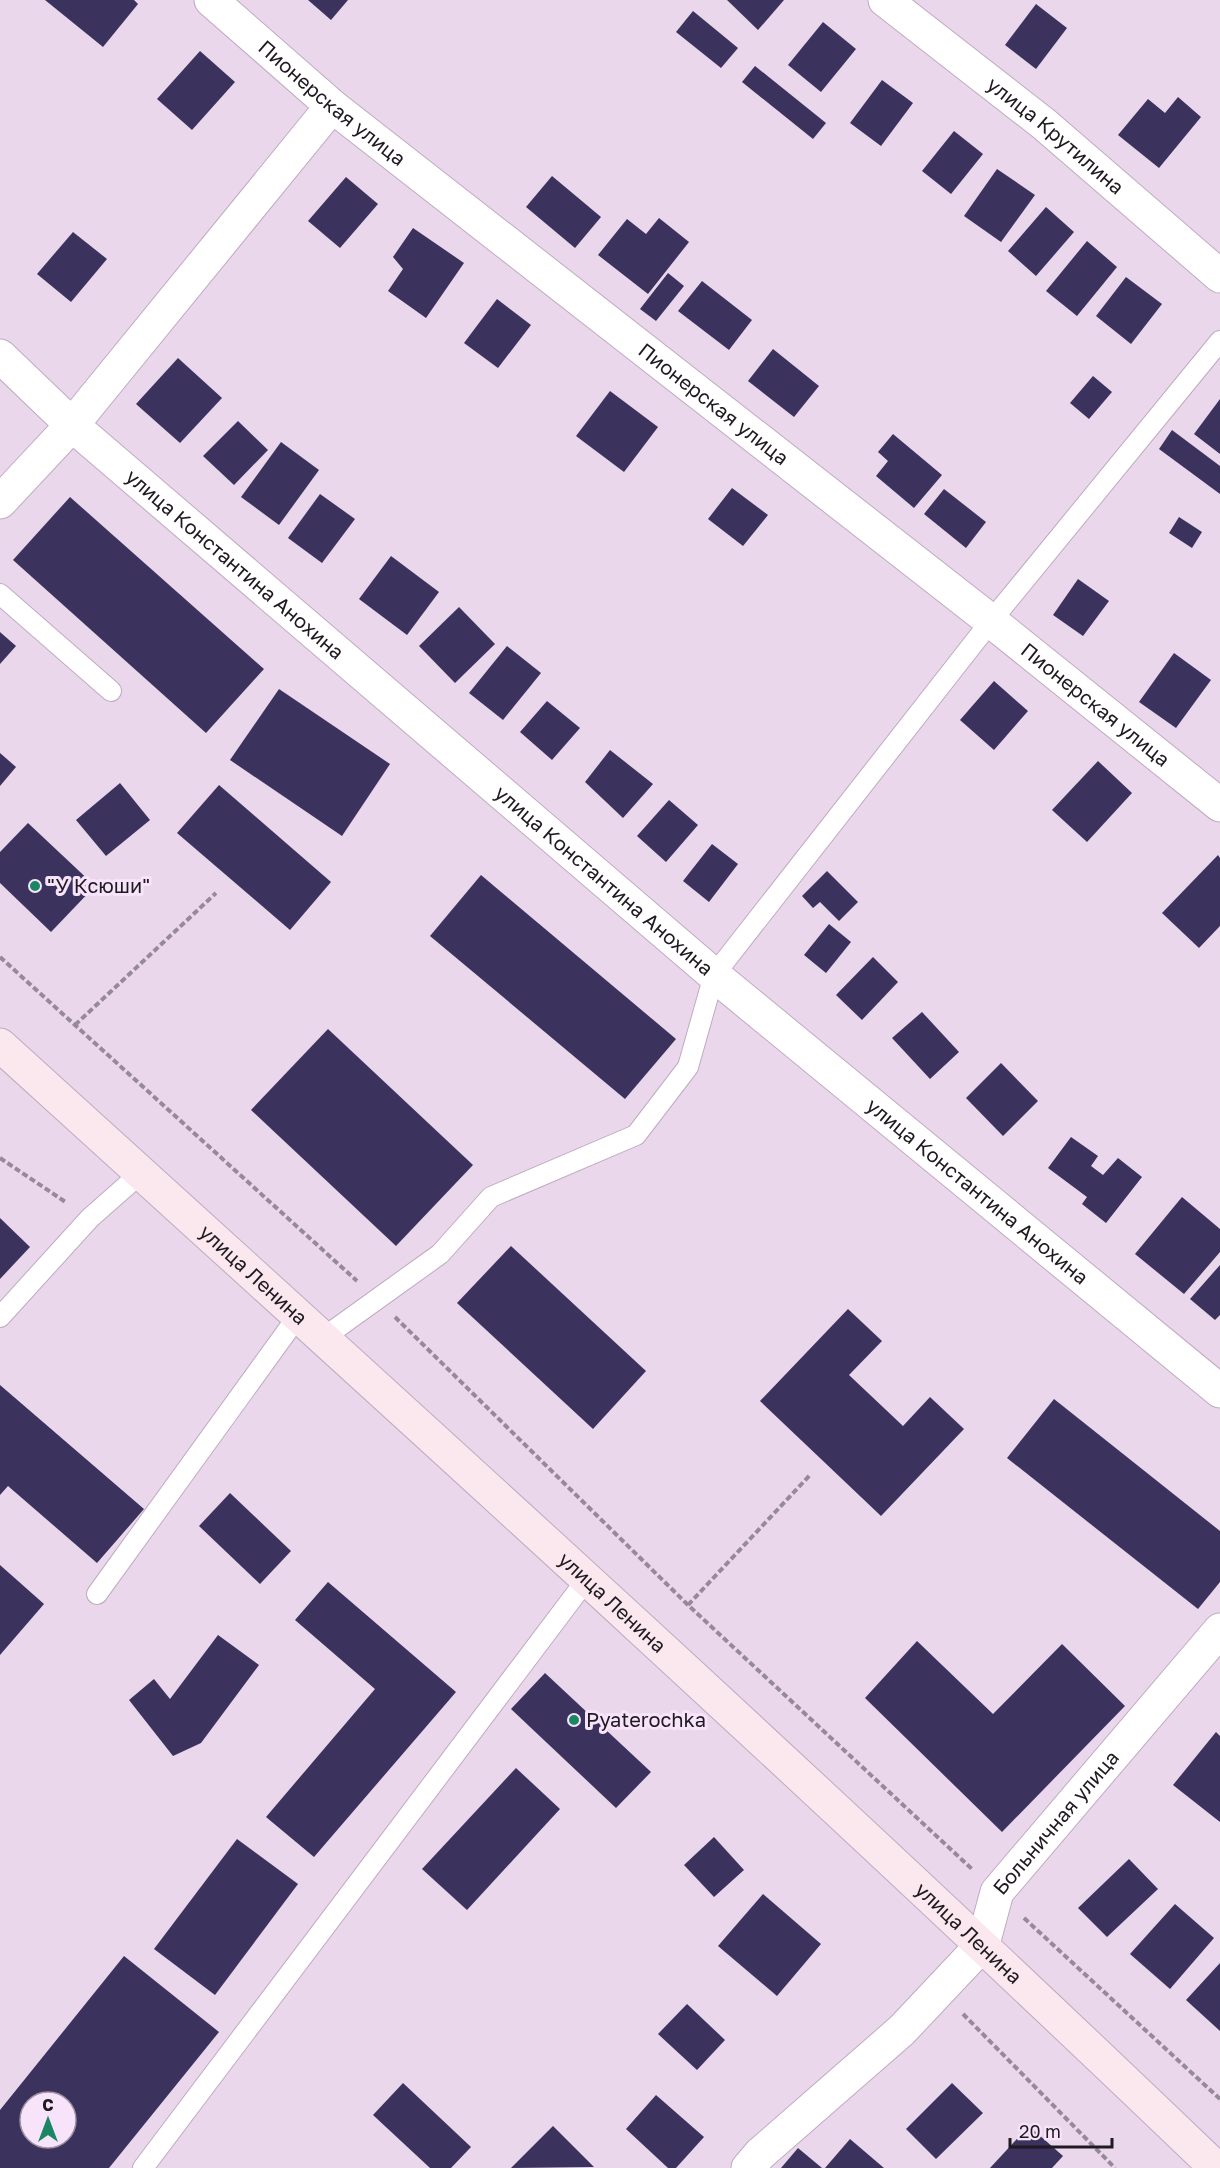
<svg xmlns="http://www.w3.org/2000/svg" width="1220" height="2168" font-family="'Golos Text',sans-serif">
  <style>
    .building { fill: #3b325d; fill-rule: evenodd }
    .lines { fill: none; stroke-linecap: round; stroke-linejoin: round }
    .lane-casing { stroke: #beabc0; stroke-width: 22 }
    .street-casing { stroke: #beabc0; stroke-width: 35 }
    .secondary-casing { stroke: #beabc0; stroke-width: 35 }
    .path { stroke: #968998; stroke-width: 4; stroke-dasharray: 6 3; stroke-linecap: butt }
    .lane { stroke: #fff; stroke-width: 20 }
    .street { stroke: #fff; stroke-width: 33 }
    .secondary { stroke: #fbe7ee; stroke-width: 33 }
    .poi-dot { fill: #1a8663; stroke: #f8e4fa; stroke-width: 2 }
    .labels { text-anchor: middle; stroke-width: 6; stroke-linejoin: round; paint-order: stroke }
    .street-label { font-size: 20px; fill: #1f1920; stroke: #f8e4fa }
    .poi-label { font-size: 20px; fill: #1f1920; stroke: #f8e4fa; text-anchor: start }
  </style>
  <rect width="100%" height="100%" fill="#ead7ec"/>
  <g class="building">
    <path d="M45 0H134L138 4 103 47Z"/>
    <path d="M308 0H348L331 20Z"/>
    <path d="M727 0H784L758 30Z"/>
    <path d="M1036 4 1067 28 1036 69 1005 45Z"/>
    <path d="M693 11 738 48 721 68 676 32Z"/>
    <path d="M823 22 856 49 821 92 788 65Z"/>
    <path d="M200 51 235 82 192 130 157 99Z"/>
    <path d="M755 66 826 123 813 139 742 82Z"/>
    <path d="M882 80 913 103 881 146 850 123Z"/>
    <path d="M1178 97 1201 117 1159 168 1118 135 1148 99 1165 113Z"/>
    <path d="M954 131 983 154 951 194 922 171Z"/>
    <path d="M997 169 1035 195 1001 242 964 216Z"/>
    <path d="M552 176 601 217 575 248 526 207Z"/>
    <path d="M346 177 378 204 340 248 308 221Z"/>
    <path d="M1046 207 1074 232 1036 276 1008 251Z"/>
    <path d="M659 218 689 242 648 294 598 255 627 219 646 234Z"/>
    <path d="M413 228 464 263 426 318 388 291 403 269 393 257Z"/>
    <path d="M73 232 107 259 71 302 37 274Z"/>
    <path d="M1087 241 1117 267 1077 316 1046 291Z"/>
    <path d="M668 273 684 286 656 321 640 309Z"/>
    <path d="M1126 277 1162 304 1131 344 1096 316Z"/>
    <path d="M702 281 752 320 729 350 678 311Z"/>
    <path d="M497 299 531 325 498 368 464 343Z"/>
    <path d="M773 349 819 386 794 417 748 381Z"/>
    <path d="M178 358 222 398 180 443 136 404Z"/>
    <path d="M1093 376 1112 392 1089 419 1070 403Z"/>
    <path d="M610 391 658 427 624 472 576 436Z"/>
    <path d="M1220 399V454L1194 434Z"/>
    <path d="M238 421 268 450 234 485 203 456Z"/>
    <path d="M1172 430 1220 466V494L1159 449Z"/>
    <path d="M893 434 942 475 914 508 876 476 888 461 878 452Z"/>
    <path d="M281 442 319 470 279 525 241 497Z"/>
    <path d="M732 488 768 515 743 546 708 519Z"/>
    <path d="M944 489 986 522 966 548 924 514Z"/>
    <path d="M320 494 355 519 322 563 288 538Z"/>
    <path d="M70 497 264 669 206 733 13 560Z"/>
    <path d="M1179 517 1202 532 1192 548 1169 533Z"/>
    <path d="M391 556 439 592 407 635 359 599Z"/>
    <path d="M1078 579 1109 601 1083 636 1053 615Z"/>
    <path d="M459 607 495 644 455 683 419 646Z"/>
    <path d="M0 632 16 646 0 664Z"/>
    <path d="M507 646 541 673 503 720 469 693Z"/>
    <path d="M1174 653 1211 680 1176 728 1139 702Z"/>
    <path d="M994 681 1028 711 994 750 960 720Z"/>
    <path d="M279 689 390 764 342 836 230 760Z"/>
    <path d="M547 701 580 728 552 760 520 732Z"/>
    <path d="M610 750 653 784 623 818 585 782Z"/>
    <path d="M0 753 16 767 0 786Z"/>
    <path d="M1098 761 1132 793 1087 842 1052 810Z"/>
    <path d="M120 783 150 820 106 856 76 820Z"/>
    <path d="M219 785 331 882 290 930 177 833Z"/>
    <path d="M669 800 698 825 666 862 637 836Z"/>
    <path d="M28 823 95 886 51 932 0 883V852Z"/>
    <path d="M712 844 738 864 709 902 683 881Z"/>
    <path d="M1218 855 1220 858V926L1199 948 1162 913Z"/>
    <path d="M827 871 858 902 839 921 820 902 813 908 802 896Z"/>
    <path d="M481 875 676 1039 625 1099 430 936Z"/>
    <path d="M829 924 851 942 826 973 804 955Z"/>
    <path d="M873 957 898 982 862 1020 836 995Z"/>
    <path d="M922 1012 959 1052 930 1079 892 1038Z"/>
    <path d="M328 1029 473 1165 396 1246 251 1110Z"/>
    <path d="M1001 1063 1038 1101 1003 1136 966 1098Z"/>
    <path d="M1071 1137 1098 1156 1091 1166 1103 1175 1118 1158 1142 1177 1106 1223 1082 1204 1087 1197 1048 1168Z"/>
    <path d="M1182 1197 1220 1229V1252L1184 1294 1135 1254Z"/>
    <path d="M0 1218 30 1247 0 1279Z"/>
    <path d="M511 1246 646 1371 593 1429 457 1303Z"/>
    <path d="M1220 1265V1315L1215 1320 1190 1299Z"/>
    <path d="M848 1309 882 1341 849 1375 903 1426 930 1397 964 1429 881 1516 760 1401Z"/>
    <path d="M0 1385 144 1509 97 1563 8 1486 0 1495Z"/>
    <path d="M1054 1399 1220 1531V1582L1198 1609 1007 1458Z"/>
    <path d="M230 1493 291 1551 260 1584 199 1526Z"/>
    <path d="M0 1565 44 1604 0 1655Z"/>
    <path d="M328 1582 456 1692 314 1857 266 1817 375 1689 295 1620Z"/>
    <path d="M218 1635 259 1665 201 1743 173 1756 129 1700 154 1679 170 1699Z"/>
    <path d="M917 1641 993 1714 1062 1644 1125 1706 1002 1832 865 1698Z"/>
    <path d="M545 1673 651 1772 616 1808 511 1709Z"/>
    <path d="M1216 1732 1220 1736V1822L1173 1785Z"/>
    <path d="M516 1768 560 1809 467 1910 422 1869Z"/>
    <path d="M714 1837 744 1870 714 1897 684 1865Z"/>
    <path d="M237 1839 298 1884 215 1995 154 1949Z"/>
    <path d="M1129 1859 1158 1889 1107 1937 1078 1908Z"/>
    <path d="M763 1894 821 1944 777 1996 718 1946Z"/>
    <path d="M1175 1904 1214 1938 1170 1989 1130 1954Z"/>
    <path d="M124 1956 219 2032 109 2168H0V2110ZM30 2102H66V2138H30Z"/>
    <path d="M1220 1963V2031L1186 2000Z"/>
    <path d="M687 2004 725 2040 697 2070 658 2034Z"/>
    <path d="M403 2083 471 2147 451 2168H430L373 2115Z"/>
    <path d="M952 2083 983 2113 936 2159 906 2129Z"/>
    <path d="M656 2095 704 2137 676 2168H668L626 2129Z"/>
    <path d="M553 2126 594 2167 511 2168Z"/>
    <path d="M1029 2126 1063 2156 1052 2168H990Z"/>
    <path d="M850 2139 884 2168H825Z"/>
    <path d="M798 2148 822 2168H781Z"/>
  </g>
  <g class="lines">
    <g class="lane-casing">
      <g id="lane">
        <path d="M0 594 111 691"/>
        <path d="M0 1317 90 1218 141 1173"/>
        <path d="M323 1338 440 1254 491 1197 636 1135 688 1067 714 975 991 621 1220 341"/>
        <path d="M97 1594 298 1316"/>
        <path d="M143 2168 587 1579"/>
      </g>
    </g>
    <g class="street-casing">
      <g id="street">
        <path id="s1" d="M211 0 332 106 991 621 1220 805"/>
        <path id="s2" d="M885 0 1044 124 1220 276"/>
        <path id="s3" d="M0 356 72 425 714 975 1220 1391"/>
        <path d="M0 502 72 425 332 106"/>
        <path id="s4" d="M748 2168 760 2154 902 2030 983 1944 997 1892 1220 1630"/>
      </g>
    </g>
    <g class="secondary-casing">
      <g id="secondary">
        <path id="s5" d="M0 1045C409 1416 818 1786 1216 2168"/>
      </g>
    </g>
    <g class="path">
      <path d="M0 957 357 1281"/>
      <path d="M75 1025 216 893"/>
      <path d="M0 1158 67 1203"/>
      <path d="M395 1317 688 1605 973 1870"/>
      <path d="M688 1605 810 1475"/>
      <path d="M1024 1918 1220 2099"/>
      <path d="M963 2014 1115 2168"/>
    </g>
    <use href="#lane" class="lane"/>
    <use href="#street" class="street"/>
    <use href="#secondary" class="secondary"/>
  </g>
  <g class="poi-dot">
    <circle cx="35" cy="886" r="6"/>
    <circle cx="574" cy="1720" r="6"/>
  </g>
  <g class="labels">
    <g class="street-label">
      <text dy="7" stroke="none"><textPath href="#s1" startOffset="159">Пионерская улица</textPath></text>
      <text dy="7" stroke="none"><textPath href="#s2" startOffset="218">улица Крутилина</textPath></text>
      <text dy="7" stroke="none"><textPath href="#s1" startOffset="645">Пионерская улица</textPath></text>
      <text dy="7" stroke="none"><textPath href="#s3" startOffset="314">улица Константина Анохина</textPath></text>
      <text dy="7" stroke="none"><textPath href="#s1" startOffset="1131">Пионерская улица</textPath></text>
      <text dy="7" stroke="none"><textPath href="#s3" startOffset="800">улица Константина Анохина</textPath></text>
      <text dy="7" stroke="none"><textPath href="#s3" startOffset="1286">улица Константина Анохина</textPath></text>
      <text dy="7" stroke="none"><textPath href="#s5" startOffset="342">улица Ленина</textPath></text>
      <text dy="7" stroke="none"><textPath href="#s5" startOffset="828">улица Ленина</textPath></text>
      <text dy="7" stroke="none"><textPath href="#s4" startOffset="470">Больничная улица</textPath></text>
      <text dy="7" stroke="none"><textPath href="#s5" startOffset="1314">улица Ленина</textPath></text>
    </g>
    <g class="poi-label">
      <text x="47" y="893">"У Ксюши"</text>
      <text x="586" y="1727">Pyaterochka</text>
    </g>
  </g>
  <g transform="translate(48 2120)"><circle r="28" fill="#f8e4fa" stroke="#a193a3" stroke-width="1.5"/>
  <path d="M0-4.5L10 22L0 15L-10 22Z" fill="#1a8663"/>
  <text y="-9" font-size="16" font-weight="bold" text-anchor="middle" fill="#1f1920">С</text>
  </g>
  <path d="M1010 2138v9h102v-9" fill="none" stroke="#1f1920" stroke-width="3"/>
  <text x="1019" y="2138" font-size="18" fill="#1f1920" stroke="#f8e4fa" stroke-width="4.5" paint-order="stroke">20 m</text>
</svg>
